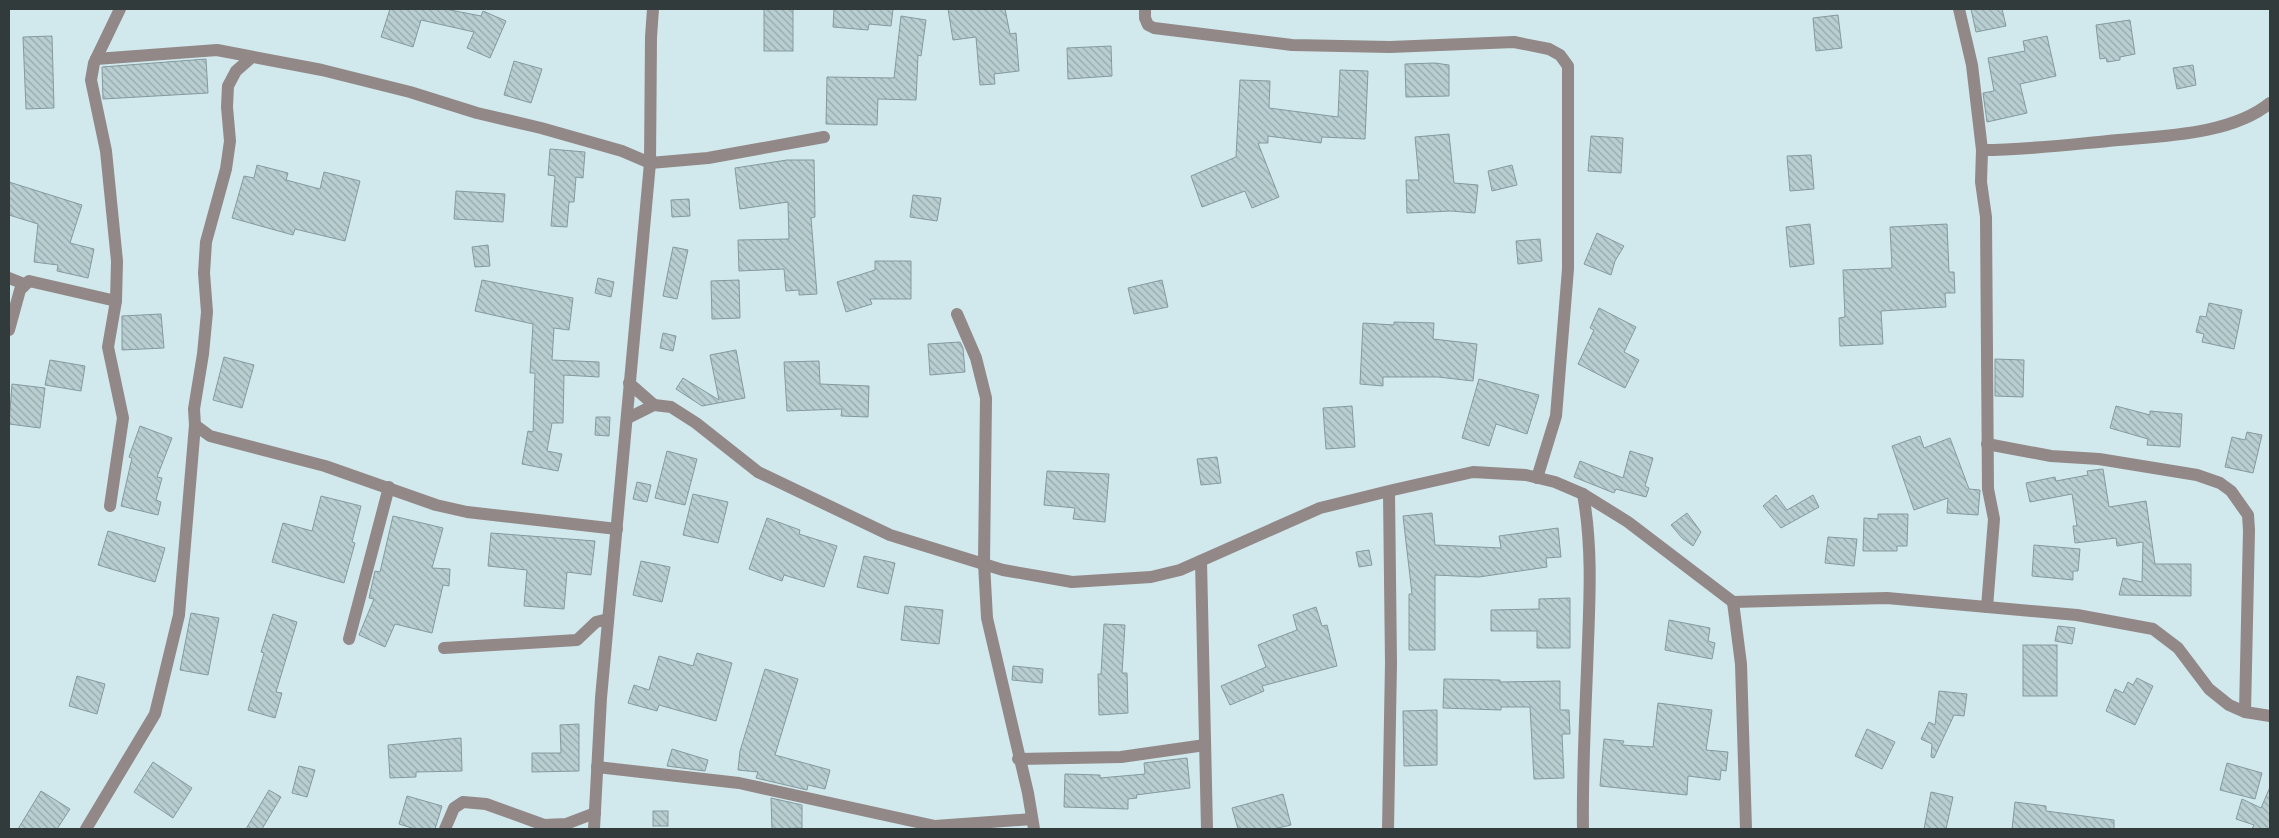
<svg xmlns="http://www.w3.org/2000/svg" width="2279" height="838" font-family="'PT Sans',sans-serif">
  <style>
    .building { fill: url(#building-back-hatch); stroke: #859a9e }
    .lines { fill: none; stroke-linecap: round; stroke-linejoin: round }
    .minor { stroke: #918887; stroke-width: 12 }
  </style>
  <defs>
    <pattern id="building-back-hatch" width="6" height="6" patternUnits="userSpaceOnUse" patternTransform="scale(1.25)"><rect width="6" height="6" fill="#b8ced1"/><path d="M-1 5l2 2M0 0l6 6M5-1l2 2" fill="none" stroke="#96a8ab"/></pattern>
  </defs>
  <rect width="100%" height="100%" fill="#d1e8ec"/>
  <g class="building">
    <path d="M390 9H445L481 16 483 11 506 21 490 58 467 48 474 32 421 20 413 47 381 37Z"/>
    <rect x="764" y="9" width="29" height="42"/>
    <path d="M834 9H893L891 26 869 24 868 30 833 27Z"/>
    <path d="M948 9H1005L1010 34 1016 33 1019 71 994 74 995 84 980 85 976 37 953 40Z"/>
    <path d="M1971 9H2002L2006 26 1976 32Z"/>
    <path d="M1838 15 1842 48 1816 51 1813 18Z"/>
    <path d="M901 16 926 20 921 56 918 55 916 100 878 99 877 125 826 124 827 77 894 78Z"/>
    <path d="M2130 20 2135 54 2120 57V60L2107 62 2106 58 2100 59 2096 25Z"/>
    <path d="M52 36 54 108 26 109 23 37Z"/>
    <path d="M2047 36 2056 76 2020 84 2027 113 1987 122 1983 93 1994 91 1988 58 2025 51 2023 41Z"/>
    <path d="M1111 46 1112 76 1068 79 1067 48Z"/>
    <path d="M206 59 208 93 103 99 102 67Z"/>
    <path d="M514 61 542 69 531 103 504 95Z"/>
    <path d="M1435 63 1449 65V96L1406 97 1405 64Z"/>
    <path d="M2193 65 2196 85 2177 89 2173 68Z"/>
    <path d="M1340 70 1368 71 1365 139 1322 137 1321 143 1268 136V143H1258L1279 197 1252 208 1245 191 1202 207 1191 176 1236 157 1240 80 1270 81 1269 108 1338 117Z"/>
    <path d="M1449 134 1454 183 1478 185 1475 213 1451 211 1407 213 1406 180H1419L1415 137Z"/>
    <path d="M1591 136 1623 138 1621 173 1588 171Z"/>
    <path d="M550 149 585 152 583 178 576 177 574 202H569L567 227 551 226 555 176 548 175Z"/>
    <path d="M1811 155 1814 189 1790 191 1787 156Z"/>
    <path d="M787 160H814L815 217 811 218 817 294 799 295V290L786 291 784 269 739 271 738 240 789 239 788 202 740 209 735 168Z"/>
    <path d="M257 165 288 173 286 180 320 189 324 172 360 181 345 241 295 229 293 235 232 218 244 176 254 178Z"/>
    <path d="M1512 165 1517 185 1492 191 1488 171Z"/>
    <path d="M9 182 82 205 70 243 94 249 88 278 57 271 58 265 34 262 38 224 9 215Z"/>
    <path d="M456 191 505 194 503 222 454 219Z"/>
    <path d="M913 195 941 198 937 221 910 217Z"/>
    <path d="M689 199 690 216 672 217 671 200Z"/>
    <path d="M1810 224 1814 264 1790 267 1786 227Z"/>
    <path d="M1947 224 1949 272H1954L1955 293H1945L1946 307 1881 311 1883 344 1840 346 1839 318 1845 317 1843 270 1892 268 1890 227Z"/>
    <path d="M1597 233 1624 246 1615 261 1611 275 1584 264Z"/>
    <path d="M1540 239 1542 261 1518 264 1516 241Z"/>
    <path d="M488 245 490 266 475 267 472 247Z"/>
    <path d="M673 247 688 250 677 299 663 296Z"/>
    <path d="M875 261H911V299H870L872 304 846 312 837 282 875 270Z"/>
    <path d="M598 278 614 282 611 297 595 293Z"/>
    <path d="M482 280 573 298 569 330 554 328 552 360 599 362V377L564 375 563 423H552L547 451 562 454 558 471 522 464 528 431 533 432 535 373H530L533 324 475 311Z"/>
    <path d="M739 280 740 318 712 319 711 281Z"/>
    <path d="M1162 280 1168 307 1134 314 1128 288Z"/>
    <path d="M2209 303 2242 310 2234 349 2202 342 2204 334 2196 332 2200 316 2206 317Z"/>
    <path d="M1599 308 1636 327 1624 352 1639 360 1625 388 1578 364 1594 330 1590 328Z"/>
    <path d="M161 314 164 348 122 350V316Z"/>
    <path d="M1394 322 1434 323 1433 339 1477 344 1473 381 1438 377H1383V386L1360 384 1363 323 1394 325Z"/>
    <path d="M663 333 676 336 673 351 660 348Z"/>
    <path d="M960 342 963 348 965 372 930 375 928 344Z"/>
    <path d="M736 350 745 398 702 406 676 389 683 378 719 400 710 355Z"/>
    <path d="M224 357 254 365 242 408 213 400Z"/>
    <path d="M1995 359 2024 360 2023 397 1995 396Z"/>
    <path d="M50 360 85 366 81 391 45 385Z"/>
    <path d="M819 361 820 384 869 386 868 417 841 416 842 409 787 411 784 362Z"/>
    <path d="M1479 379 1539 395 1527 434 1496 424 1489 446 1462 438Z"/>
    <path d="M12 384 45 388 40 428 9 424Z"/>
    <path d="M1352 406 1355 447 1326 449 1323 408Z"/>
    <path d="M2116 406 2150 415V411L2182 414 2180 447 2147 445 2148 439 2110 428Z"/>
    <path d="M596 417H610L609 436 595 435Z"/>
    <path d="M140 426 172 438 157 477 162 478 156 500 161 502 158 515 121 506 132 458 129 457Z"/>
    <path d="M2247 432 2262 435 2253 473 2225 467 2232 437 2245 440Z"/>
    <path d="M1920 436 1924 448 1950 438 1969 489 1980 490 1978 515 1947 513 1948 498 1914 510 1892 446Z"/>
    <path d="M667 451 697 459 685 505 655 498Z"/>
    <path d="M1630 451 1653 458 1645 486 1649 488 1646 497 1616 489 1614 493 1574 477 1580 461 1623 478Z"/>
    <path d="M1217 457 1221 483 1201 485 1197 459Z"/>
    <path d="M2103 469 2109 507 2146 501 2155 564H2191V596L2119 595 2123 578 2142 582 2143 542 2117 546 2116 538 2075 543 2073 526H2077L2072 494 2030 502 2026 483 2055 477 2056 481 2088 475 2087 471Z"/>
    <path d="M1047 471 1109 474 1105 522 1073 519 1075 508 1044 505Z"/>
    <path d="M637 482 651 485 647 502 633 499Z"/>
    <path d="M693 494 728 502 718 543 683 535Z"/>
    <path d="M1776 495 1787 510 1813 495 1819 507 1781 528 1763 506Z"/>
    <path d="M321 496 361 506 352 542 355 543 344 583 272 562 283 523 312 531Z"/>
    <path d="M1432 513 1435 545 1501 548 1499 536 1558 528 1561 557 1546 558 1547 567 1479 577 1435 575V650H1409V594H1412L1403 516Z"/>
    <path d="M1687 513 1701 532 1693 546 1682 538 1671 525Z"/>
    <path d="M1878 514H1908L1907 546H1897V551H1863L1864 518 1878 519Z"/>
    <path d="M393 516 443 528 432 568 450 569 449 586 443 585 432 633 395 624 385 647 359 635 374 599 369 598 375 571 380 572Z"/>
    <path d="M767 518 800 530 799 534 837 546 824 587 784 575 782 581 749 569Z"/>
    <path d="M108 531 165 548 155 582 98 565Z"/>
    <path d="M491 533 595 541 591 575 567 572 564 609 524 606 527 570 488 566Z"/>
    <path d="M1828 537 1857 539 1854 566 1825 563Z"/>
    <path d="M2034 545 2080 549 2078 571H2073V580L2032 576Z"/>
    <path d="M1369 550 1372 565 1359 567 1356 552Z"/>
    <path d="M864 556 895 563 888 594 857 587Z"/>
    <path d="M641 561 670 567 662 602 633 595Z"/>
    <path d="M1570 598V648H1537V631H1491V610L1539 609V599Z"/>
    <path d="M905 606 943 610 939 644 901 640Z"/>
    <path d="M1316 607 1322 626 1327 625 1337 666 1262 686 1264 691 1230 705 1221 686 1266 667 1258 645 1297 630 1293 615Z"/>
    <path d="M191 613 219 618 208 675 180 670Z"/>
    <path d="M273 614 297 622 276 692 282 693 275 718 248 710 264 653 261 652Z"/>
    <path d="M1669 620 1710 628 1708 641 1715 643 1712 659 1665 650Z"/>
    <path d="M1104 624 1125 625 1122 673H1127L1128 713 1099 715 1098 674H1101Z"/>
    <path d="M2058 626 2075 628 2072 644 2055 641Z"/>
    <rect x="2023" y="645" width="34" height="51"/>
    <path d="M697 653 732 663 716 721 659 705 657 711 628 703 634 685 649 690 659 656 693 666Z"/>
    <path d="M1013 666 1043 669 1042 683 1012 680Z"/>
    <path d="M765 669 798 679 775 755 830 770 825 789 808 785 807 790 756 778 758 772 738 770 740 751Z"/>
    <path d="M77 676 105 684 97 714 69 706Z"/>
    <path d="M2137 678 2153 686 2135 725 2106 711 2115 689 2123 693 2128 682 2133 685Z"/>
    <path d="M1444 679 1500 680V682L1560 681V710H1569L1570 734H1562L1564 778 1534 779 1530 707H1501V710L1443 708Z"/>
    <path d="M1939 691 1967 694 1964 716 1954 715 1934 758 1931 757 1932 744 1921 739 1929 722 1935 725Z"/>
    <path d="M1658 703 1712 710 1706 750 1728 752 1726 771 1721 770 1720 780 1688 776 1687 795 1600 786 1604 739 1624 741 1622 745 1653 747Z"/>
    <path d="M1437 710V765L1404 766 1403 711Z"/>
    <path d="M579 724V771L532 772V753H561L560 725Z"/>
    <path d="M1867 729 1895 742 1882 769 1855 756Z"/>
    <path d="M461 738 462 771 416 772V777L390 778 388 745Z"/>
    <path d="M672 749 708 760 705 771 667 766Z"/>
    <path d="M1187 758 1190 788 1136 795 1137 798 1128 799V809L1064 807 1065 774 1100 775V778L1145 774 1144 763Z"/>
    <path d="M153 762 192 788 173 818 134 792Z"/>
    <path d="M2227 763 2262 773 2255 799 2220 790Z"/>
    <path d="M299 766 315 770 307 797 292 793Z"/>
    <path d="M2270 787V829H2252L2254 825 2236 819 2242 799 2261 808Z"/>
    <path d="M269 790 281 797 262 829H246Z"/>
    <path d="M41 791 70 809 57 829H18Z"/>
    <path d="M1931 792 1953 797 1946 829H1924Z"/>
    <path d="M1283 794 1291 825 1273 829H1238L1232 808Z"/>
    <path d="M407 796 442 806 435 829H415L399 824Z"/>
    <path d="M771 798 802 805V828L772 829Z"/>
    <path d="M2015 802 2046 806V811L2114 820V829H2012Z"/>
    <rect x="653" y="811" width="15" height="15"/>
  </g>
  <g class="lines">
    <g class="minor">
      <path d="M1145 9V18L1148 25 1154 28 1292 45 1390 47 1514 42 1549 49 1560 55 1568 66V269L1556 416 1537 478"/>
      <path d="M1959 9 1972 65 1982 150 1981 182 1986 217 1988 489 1994 519 1987 607"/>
      <path d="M252 57 236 71 228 86 227 107 230 141 226 169 206 242 204 273 207 312 203 354 194 409 195 425 210 436 325 466 436 505 467 512 617 529"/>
      <path d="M96 59 217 50 322 70 410 92 477 113 541 128 622 151 650 163 708 158 824 137"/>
      <path d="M1982 150C2025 150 2066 145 2108 141 2157 136 2230 136 2270 103"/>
      <path d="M9 278 24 284"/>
      <path d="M957 314 976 358 986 398 984 563 987 618 1028 793 1034 829"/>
      <path d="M9 330 20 290 29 281 116 301"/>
      <path d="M629 383 654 405"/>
      <path d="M628 418 654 405 671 407 696 423 758 472 890 535 1003 570 1072 582 1151 577 1180 570 1320 508 1393 490 1473 472 1526 475 1555 482 1583 494 1628 522 1733 602 1887 598 2077 615 2153 629 2178 648 2209 689 2229 705 2245 712 2270 716"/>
      <path d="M1987 444 2051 456 2099 459 2197 475 2220 483 2231 491 2248 515 2249 530 2245 712"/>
      <path d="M110 506 123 418 108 347 116 301 117 261 106 151 91 80 94 63 120 9"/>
      <path d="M1201 561 1207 829"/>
      <path d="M1733 602 1741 664 1746 829"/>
      <path d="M349 639 389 487"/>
      <path d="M444 648 577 640 596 622 608 619"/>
      <path d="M1018 759 1121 757 1205 745"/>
      <path d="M597 767 739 783 935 826 1032 819"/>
      <path d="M86 829 155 714 179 615 195 425"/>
      <path d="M445 829 454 808 463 802 486 804 544 825 566 824 595 813"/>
      <path d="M594 829 601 698 650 163 651 37 653 9"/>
      <path d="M1388 829 1391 663 1389 493"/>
      <path d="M1583 829C1582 767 1586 705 1588 642 1590 592 1592 543 1583 494"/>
    </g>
  </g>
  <rect width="2279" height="838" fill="none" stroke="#323b3c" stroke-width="20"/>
</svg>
